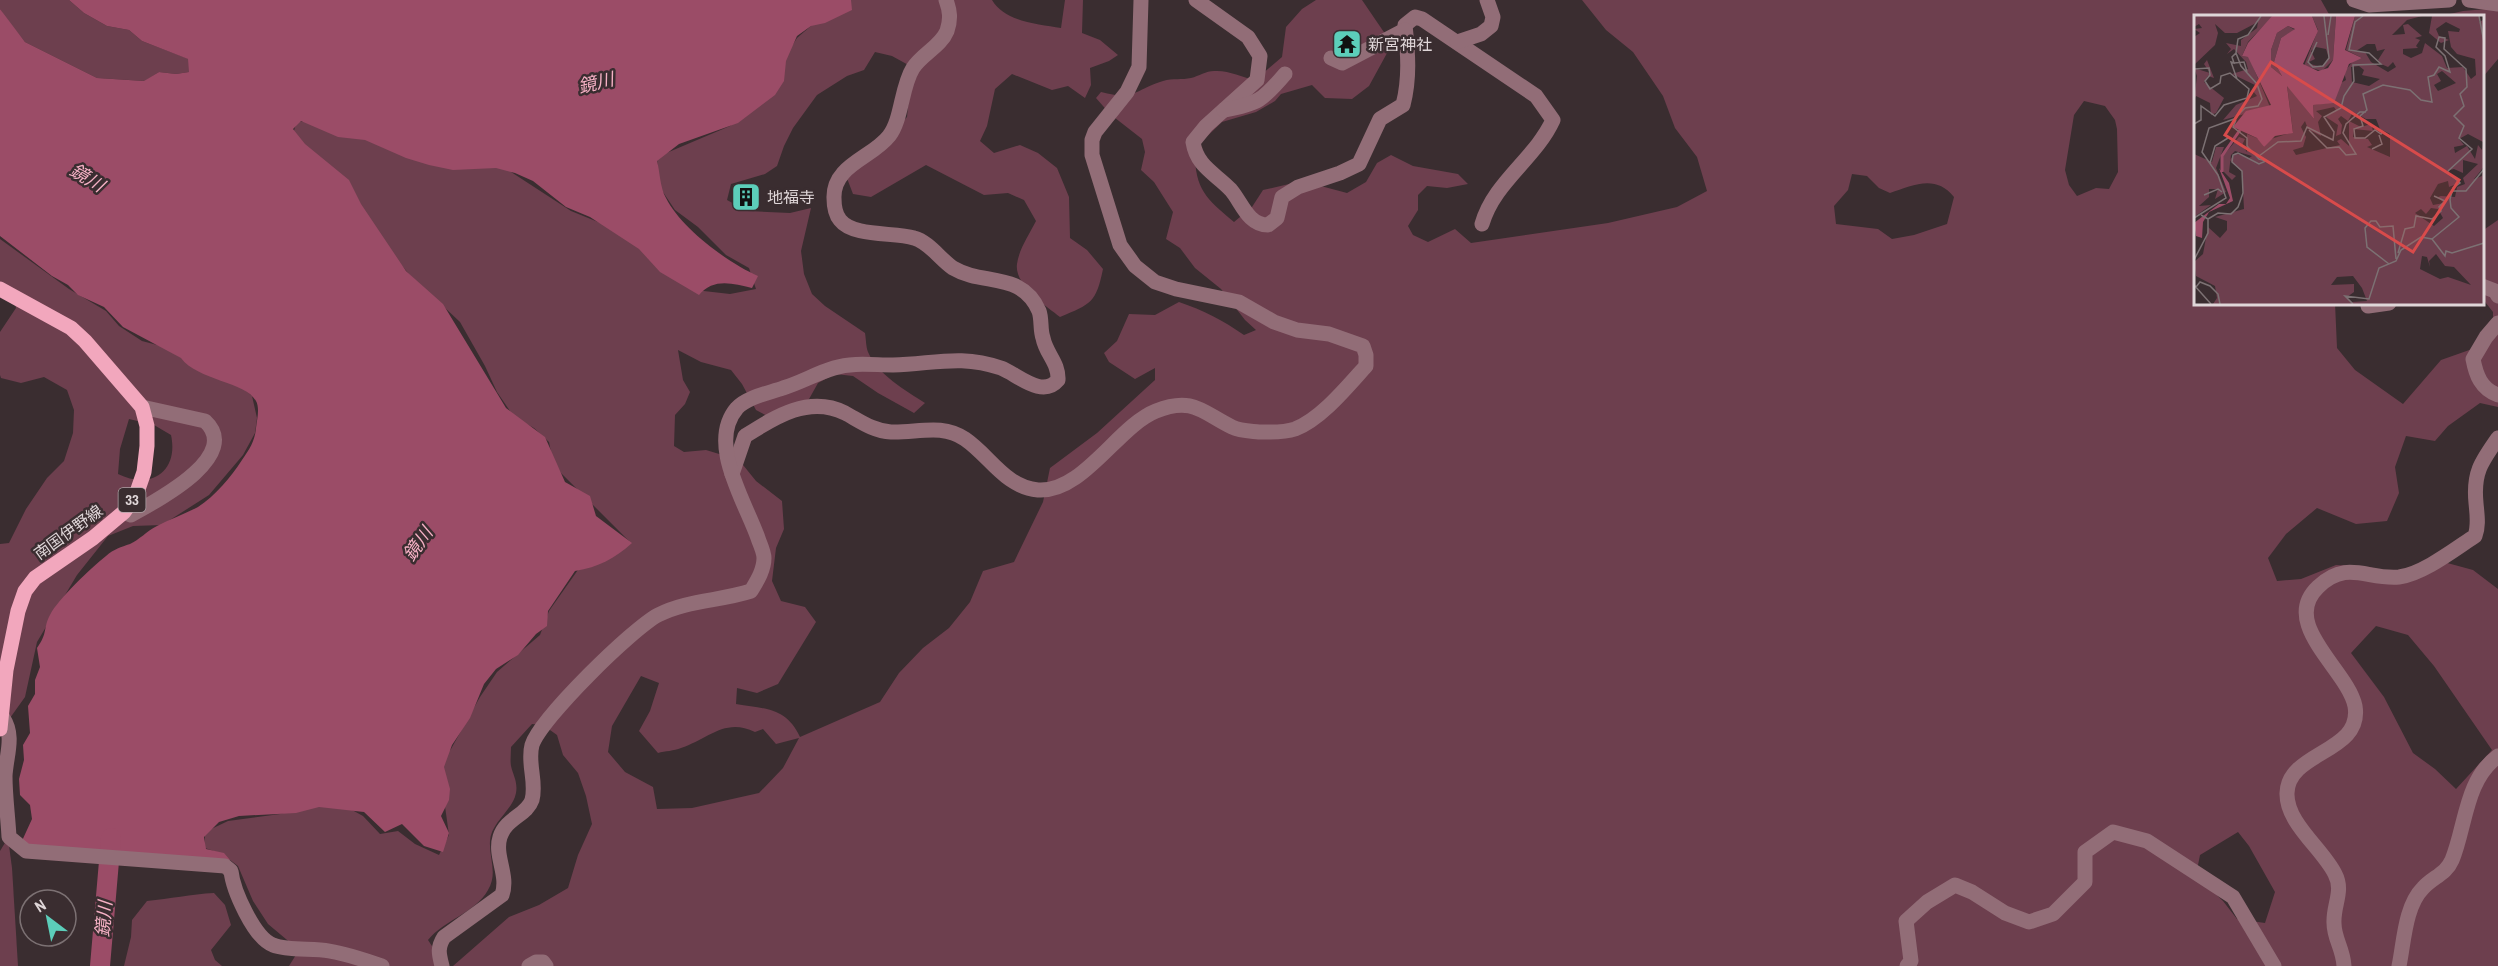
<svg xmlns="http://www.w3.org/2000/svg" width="2498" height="966" font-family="'Archivo Narrow','Noto Sans JP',sans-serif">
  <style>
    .green { fill: #6d3f4e; fill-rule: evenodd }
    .water { fill: #9b4c67 }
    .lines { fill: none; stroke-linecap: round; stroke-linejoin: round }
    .river { stroke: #9b4c67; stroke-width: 20 }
    .minor { stroke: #926d77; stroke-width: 15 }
    .major { stroke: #f2a7bd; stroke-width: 15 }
    .labels { text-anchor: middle; stroke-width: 5; stroke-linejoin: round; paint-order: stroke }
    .shield { fill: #3a2d30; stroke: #aea3a6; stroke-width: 1.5 }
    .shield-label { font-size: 15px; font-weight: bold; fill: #dfd6d8 }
    .poi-label { font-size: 16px; fill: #dfd6d8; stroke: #3a2d30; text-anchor: start }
    .street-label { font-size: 16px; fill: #dfd6d8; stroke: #3a2d30 }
    .water-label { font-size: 18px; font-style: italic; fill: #f6b1c5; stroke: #3a2d30 }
    .inset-river { fill: none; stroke: #9b4c67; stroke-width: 3 }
    .inset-road { fill: none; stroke: #7c7173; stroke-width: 1.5 }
    .view { fill: #d84b4b; fill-opacity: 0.15; stroke: #d84b4b; stroke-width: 3 }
    .inset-edge { fill: none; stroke: #dfd6d8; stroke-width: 3 }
  </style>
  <rect width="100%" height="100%" fill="#3a2d30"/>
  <g class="green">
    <path d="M0 0H69L84 13 107 26 129 30 142 41 189 59V72L176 74 159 72 145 81 97 78 25 42 4 16 0 9Z"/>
    <path d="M849 0H992C1005 22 1038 24 1061 28L1065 0H1083L1082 33 1100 40 1118 55 1109 61 1090 68 1091 85 1085 98 1068 86 1052 90 1012 74 995 89 987 126 980 141 994 153 1020 145 1038 153 1057 168 1069 197 1070 238 1087 250 1103 269C1096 303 1091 304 1060 317 1046 306 1014 285 1017 264 1019 249 1029 235 1036 221L1024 200 1008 193 984 195 926 165 871 197 853 194 845 173 888 137 907 117 912 67 892 56 875 52 864 70 847 76 817 95 793 128 784 146 777 166 765 174 731 184 727 200 747 211 790 213 811 208 801 251 804 274 812 294 825 306 865 333C866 339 866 347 868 352 878 375 905 390 925 403L914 413 878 393 853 376 835 374 818 383 804 408 775 420 756 410 742 384 731 370 701 362 678 350 683 380 690 392 685 404 675 415 674 446 684 452 706 450 739 460 756 481 782 501 784 529 776 548 772 581 781 601 805 607 816 622 778 684 757 693 737 688 736 704C765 709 786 707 800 737L880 702 899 673 923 648 949 628 970 602 983 571 1014 562 1043 502 1050 468 1097 433 1155 380V368L1135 379 1109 362 1104 353 1117 341 1129 314 1155 315 1179 302C1203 310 1224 321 1244 335L1256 330 1245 320 1221 289 1195 268 1180 248 1166 239 1173 212 1154 182 1141 170 1145 152 1142 139 1110 114 1096 98 1101 92C1135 101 1134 90 1163 81 1173 78 1182 80 1191 78 1199 76 1206 71 1214 71 1229 70 1241 77 1255 80L1282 57 1286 27 1302 9 1316 0H1362L1392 44 1369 86 1352 99 1325 98 1312 85 1281 94 1275 101 1256 112 1222 122 1195 148C1194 188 1205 198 1234 222L1252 207 1263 190 1302 181 1347 193 1366 182 1377 163 1391 155 1413 166 1458 174 1468 184 1447 188 1427 186 1418 195V210L1408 226 1413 235 1428 242 1455 229 1471 243 1608 223 1677 207 1707 191 1697 157 1675 128 1663 96 1633 52 1606 30 1582 0H2321L2330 16H2195V303H2335L2337 348 2355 370 2403 404 2441 360 2475 348 2493 330V312L2482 298V231L2498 220V407L2480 403 2448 426 2435 441 2406 436 2395 467 2399 493 2387 521 2356 524 2317 508 2286 534 2268 558 2277 581 2301 579 2336 565 2370 567 2402 577 2440 561 2473 570 2498 589V966H453L509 917 539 905 568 888 578 855 592 824 586 796 578 773 563 755 557 735 543 725 532 724 511 747C511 753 510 760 511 766 513 775 518 782 516 793 513 810 491 822 490 841 489 859 498 873 488 890 475 913 444 920 428 940L445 966H289L299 950 268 924 253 901 238 866 222 854 205 848V832L228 821 280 814 311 806 343 805 363 816 380 834 398 831 415 844 439 855 449 835 439 763 451 749 480 697 497 672 540 635 549 611 580 567 629 541 561 473 552 457 549 442 534 428 514 417 497 392 485 366 460 322 409 274 292 137 297 121 322 124 499 164 571 211 603 224 645 250 695 290 730 294 756 289 749 268 726 255 698 227 675 210 659 186 657 157 730 126 755 105 797 38 812 25ZM2084 101 2105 106 2115 120 2117 129 2118 172 2109 189 2096 188 2077 196 2069 185 2065 170 2074 115ZM1852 174 1867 176 1879 188 1890 193C1913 185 1936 174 1954 197L1947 224 1914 235 1892 239 1878 229 1836 224 1834 206 1848 190ZM2376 626 2408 635 2434 666 2492 750 2456 789 2435 769 2413 753 2384 697 2351 653ZM641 676 659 683 650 711 639 731 658 753C665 751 674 751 681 748 708 739 725 717 755 732L763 729 776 744 799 738 783 768 759 793 692 808 657 809 653 787 625 772 608 752 612 726ZM2238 832 2249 846 2275 892 2265 923 2237 919 2223 901 2196 875 2200 855Z"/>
    <path d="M2498 8V59L2482 78V16H2441L2463 11Z"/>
    <path d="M0 239 69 289 106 311 119 326 142 341 161 346 203 370 236 382 252 396 257 418 255 433 243 455 209 495 162 525 133 526 108 536 77 575 37 642 25 697 0 732V544L9 543 26 509 47 478 64 461 73 433 74 410 67 390 44 377 21 383 1 378 0 375V332L16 308 12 291 0 286ZM129 419 154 425 171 435C179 472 150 490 118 474L120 449Z"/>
    <path d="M8 838 12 868 18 966H0V851Z"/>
    <path d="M214 893 225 905 231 925 211 950 215 960 222 966H124L131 937 132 920 147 901C170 899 191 894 214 893Z"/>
  </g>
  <path class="water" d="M69 0H851L852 10 825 23 811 26 797 36 786 61 784 81 775 95 738 123 679 144 657 161C660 172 660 188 666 198 681 228 728 263 758 276L752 288C732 283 713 278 699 295L660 272 639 249 590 217 566 207 533 181 515 173 496 168 453 170 429 165 406 158 365 140 338 137 301 121 293 129 305 144 349 180 361 204 406 271 443 304 506 408 545 437 565 482 590 496 596 516 632 543C614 559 599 567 575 571L548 611 547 626 536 634 518 655 496 669 484 684 470 718 452 745 444 767 450 789 449 800 441 816 449 833 443 852 424 846 402 824 385 832 364 812 319 807 296 813 239 816 219 822 204 837 206 849 224 853 230 860 225 863 27 847 21 843 32 819 30 805 20 795 19 779 24 760 23 745 30 733 28 706 35 694V680L40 667 37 648C48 633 43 628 50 615 58 599 91 568 106 556 114 549 121 547 130 544 139 540 147 531 157 526 170 519 185 514 198 507 215 496 231 477 242 460 249 450 255 441 256 428 257 420 260 408 256 401 246 382 197 380 181 358L123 327 104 307 78 295 68 285 52 276 0 236V9L25 42 97 78 144 81 159 72 176 74 189 72 188 59 142 41 129 30 107 26 84 13Z"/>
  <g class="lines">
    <path class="river" d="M100 966 111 838"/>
    <g class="minor">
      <path d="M1196 0 1248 37 1260 56 1257 80 1206 126 1193 142C1197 167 1215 173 1231 190 1242 203 1248 225 1268 225L1277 218 1282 197 1298 187 1340 173 1359 164 1380 119 1403 105C1410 78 1408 53 1405 25L1415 17 1422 19 1536 96 1553 120C1535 159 1494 182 1482 224"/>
      <path d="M2354 0 2369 5 2449 0"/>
      <path d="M2469 0 2498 4"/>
      <path d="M1457 42 1481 34 1491 26 1493 17 1487 0"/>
      <path d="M1331 58 1342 63 1405 30"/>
      <path d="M1224 110C1258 104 1263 100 1285 74"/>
      <path d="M2482 286 2495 291 2498 296"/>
      <path d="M2368 306 2389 303"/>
      <path d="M2498 323 2486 337 2473 359C2476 375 2481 389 2498 395"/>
      <path d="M732 474 745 436C775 417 809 395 845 413 860 421 873 431 891 432 917 433 942 423 965 439 990 456 1005 487 1038 490 1083 493 1118 426 1156 411 1193 396 1203 413 1232 427 1240 431 1250 431 1259 432 1271 432 1283 433 1295 429 1321 419 1347 387 1366 366V355L1363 346 1329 334 1297 330 1274 322 1239 302 1176 289 1155 282 1135 266 1120 245 1092 155V140L1095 132 1127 92 1139 67 1141 0"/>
      <path d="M124 512 131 515C156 501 243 456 205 421L142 407"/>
      <path d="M3 718C15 736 6 756 5 776 5 796 8 817 9 837L26 851 225 866 231 871C233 890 254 938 273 945 288 951 313 948 329 951 347 954 365 960 382 966"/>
      <path d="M442 966C439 954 437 948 444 937L502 895C509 875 494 856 500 837 506 818 527 815 532 800 537 782 527 763 532 745 541 718 632 629 658 615 687 600 720 601 751 591 757 581 764 570 764 558 764 553 761 546 759 541 747 504 706 444 737 408 747 397 769 393 783 388 800 383 817 373 834 368 853 362 873 365 893 365 934 364 960 354 1001 368 1017 374 1042 399 1058 380 1059 363 1046 354 1043 338 1040 330 1042 319 1039 311 1022 271 983 286 953 268 940 259 929 242 914 238 894 232 853 237 840 220 835 214 834 206 834 198 833 165 872 158 889 136 902 120 901 87 913 68 922 54 941 46 947 31 951 19 950 11 946 0"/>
      <path d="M529 966 536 962H543L546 966"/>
      <path d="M1907 966 1911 961 1906 921 1927 902 1955 885 1972 892 2005 913 2029 922 2053 914 2085 882V852L2113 832 2147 841 2233 897 2274 966"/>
      <path d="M2344 966C2343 948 2334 939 2334 923 2333 905 2344 891 2335 874 2323 849 2286 823 2287 793 2288 751 2363 753 2355 706 2348 670 2279 624 2318 587 2347 559 2367 580 2399 577 2423 574 2455 549 2475 536 2479 525 2477 515 2476 503 2473 473 2481 462 2498 438"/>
      <path d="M2399 966C2404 942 2405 906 2423 888 2433 877 2446 874 2452 860 2466 826 2465 780 2498 756"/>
    </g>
    <path class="major" d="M0 289 71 328 85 341 142 407 147 426V446L144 472 136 495 124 512 93 538 35 578 25 591 18 611 6 670 0 729"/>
  </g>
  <defs>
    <g id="temple-square" transform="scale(1.5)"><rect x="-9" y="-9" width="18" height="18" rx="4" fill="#5cceba" stroke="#3a2d30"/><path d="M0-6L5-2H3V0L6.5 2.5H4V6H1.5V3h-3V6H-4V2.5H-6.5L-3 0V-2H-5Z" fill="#111"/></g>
    <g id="building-square" transform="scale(1.5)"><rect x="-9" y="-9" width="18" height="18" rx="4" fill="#5cceba" stroke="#3a2d30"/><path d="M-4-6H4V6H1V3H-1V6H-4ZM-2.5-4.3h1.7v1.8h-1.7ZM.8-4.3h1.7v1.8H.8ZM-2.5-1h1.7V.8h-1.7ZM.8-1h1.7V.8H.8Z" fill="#111"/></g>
  </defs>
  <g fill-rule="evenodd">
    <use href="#temple-square" x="1347" y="44"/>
    <use href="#building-square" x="746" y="197"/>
  </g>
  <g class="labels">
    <rect class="shield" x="118.5" y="488" width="27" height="24" rx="4.5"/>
    <g class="shield-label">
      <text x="132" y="505">33</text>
    </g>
    <g class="poi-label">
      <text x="1368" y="50">新宮神社</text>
      <text x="767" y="203">地福寺</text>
    </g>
    <g class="street-label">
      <text transform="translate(68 532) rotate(-36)" y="6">南国伊野線</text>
    </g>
    <g class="water-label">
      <text transform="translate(596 83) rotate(-13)" y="6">鏡川</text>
      <text transform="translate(87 178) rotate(31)" y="6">鏡川</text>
      <text transform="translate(418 544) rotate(-55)" y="6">鏡川</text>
      <text transform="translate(104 919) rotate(-85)" y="6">鏡川</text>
    </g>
  </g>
  <g transform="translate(2194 15)">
    <rect width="290" height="290" fill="#3a2d30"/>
    <path d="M0 1H79L54 27 48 41 55 42 76 92 29 105 42 90 63 81 59 76 63 71 38 59 54 54 52 47 40 34 33 39 37 34 32 28 47 31V25L63 13 64 7 43 18H31L21 9 24 18 21 30 0 50V22L6 18 0 14 8 13 5 9 0 12ZM118 1H142L139 45 128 56 110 51 124 15ZM122 32 132 34 135 43 127 52 113 48 121 44 117 36ZM161 1H228L213 5 198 20 211 19 209 10 214 9 228 21 221 23 226 25 222 31 224 33 209 34V39L217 43 228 38 231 28 248 41 253 53 269 52 277 64 282 60 281 44 263 39 257 32 254 16 265 17 266 14 252 7 242 14 245 21 255 25 247 28 235 18 238 1H285V7L289 5V127L274 119 265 124 270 130 260 132 261 138 273 131 281 144 284 130 288 135 289 130V153L280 164 288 161 289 156V289H19L23 283 21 271 2 261 0 247 9 239 14 212 26 223 33 215V206L21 202 50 194 48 157 36 145 41 138 55 143 58 141 41 136 37 140 35 157 42 161 38 165 28 155V142L45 122 51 124 48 130 53 137V119L65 124 70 132 74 125 99 117 93 70 120 104 119 90 140 87 145 69 152 65 150 57 160 45 168 43 152 35ZM173 29H181L183 36 191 34 184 45 187 49 194 52 199 47 202 52 194 57 177 47 171 37 162 36ZM165 51 170 55 168 60 186 64 175 71 158 67 157 52ZM248 56 262 68 244 76 240 70 247 66 243 59ZM140 92 142 95 132 102 144 110 142 121 147 119 148 110 144 104 147 101 154 106 159 97 172 104H182L186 114 196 119V142L173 132 178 130 174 124 159 122 160 114 179 116 177 109 167 112 155 106V131L147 124 143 126 146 130 102 140 99 135 109 132 112 122 107 112 111 106 114 114 127 121 124 107 128 101 122 96ZM269 145 284 149 269 163 271 169 263 172 261 182 247 181 244 182 250 188 239 190 236 183 244 169 254 166 255 172 265 168 251 156 260 154 269 158ZM237 193 244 194 249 203 240 211 221 198 227 194 232 199ZM242 239 251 251 260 252 277 270 254 262 246 264 226 254 228 241 233 242 236 252 235 246ZM159 261 168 273 173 286 158 287 153 282 160 277V269L137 270 143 262ZM94 11 101 15 87 23 80 47 88 61 77 52V35L83 18ZM13 45 20 63 14 61 10 67 30 83 22 98 17 100 16 88 2 81 0 85 3 61 0 53 16 58 10 49ZM22 132H30L22 153 32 177 21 184 24 174H15V182L5 191 17 190 0 202V139L18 147Z" fill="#6d3f4e" fill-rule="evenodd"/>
    <path d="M78 1H118L124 16 109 49 124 56 134 53 139 45 142 1H161L151 35 168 43 155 49 140 88 119 90 120 104 93 71 99 118 81 121 70 132 63 123 39 112 52 96 77 90 54 42 48 41 54 28ZM94 11 101 14 87 23 80 47 88 61 77 52V35L83 18ZM25 153 35 168 39 186 15 197 9 207 8 223 2 221 0 208 25 189H32L36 183Z" fill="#9b4c67" fill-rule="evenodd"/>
    <path class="inset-river" d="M28 157V141L46 115"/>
    <path class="inset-road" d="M285 1 290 27M134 20 137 1M123 27 114 47 119 52 129 51 135 43 130 1M42 38 38 42 40 48 37 47 43 64M40 48 50 47 53 57M0 54 15 53 16 60 11 66 16 74 26 68 27 61 36 58 55 74 53 83 30 90 21 101 7 91V105L0 109M115 115 133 133 145 132 152 140 162 139 149 118 152 109 166 97H172M189 116 187 119 181 115 171 123H161L160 114 169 111 166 101 173 95 169 79 189 70 216 75 227 85 238 87 234 62 240 60 245 52 256 57 251 41 242 32 245 22 251 23 250 34 272 54 273 72 266 79 270 91 260 101 270 111 265 123 278 134 253 157 266 168 259 173 256 184 257 193 265 202 238 224M178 134 188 129 185 120M65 141 84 127 107 126 113 112 139 125 140 117 130 102 147 93 150 81 160 66 159 50 187 49 175 38 155 35 161 7 169 1M16 148 21 131 34 123M259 176H272L290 154M10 180 24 174 28 177M0 203 32 183 24 160 8 137 15 113 40 104 51 93 64 91 68 84 63 69 47 51 42 38 44 24 54 20 67 1M14 204 24 198 37 199 44 192 49 178 48 156 38 147 39 140 44 138 65 149 72 146 65 144 53 131V123L39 112 42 105M290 234V255M204 238 211 214 220 212 222 201 238 204 247 196 245 192 251 186 240 181M0 245 14 218V204L7 200M195 249 173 232 171 213 177 206H182L186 212 199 211 202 244M0 270 17 289M2 272 6 267 16 271 24 279 26 289M159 289 151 281 175 284 185 253 202 246 207 235 227 222 238 224 251 241 252 236 258 238 290 228"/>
    <path class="view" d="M77 47 265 165 219 237 31 120Z"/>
    <rect width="290" height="290" class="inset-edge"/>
  </g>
  <g transform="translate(48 918) rotate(328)"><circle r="28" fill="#3a2d30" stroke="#7c7173" stroke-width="1.5"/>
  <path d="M0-4.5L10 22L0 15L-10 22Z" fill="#5cceba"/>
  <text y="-9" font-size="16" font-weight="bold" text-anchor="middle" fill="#dfd6d8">N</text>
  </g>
</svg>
